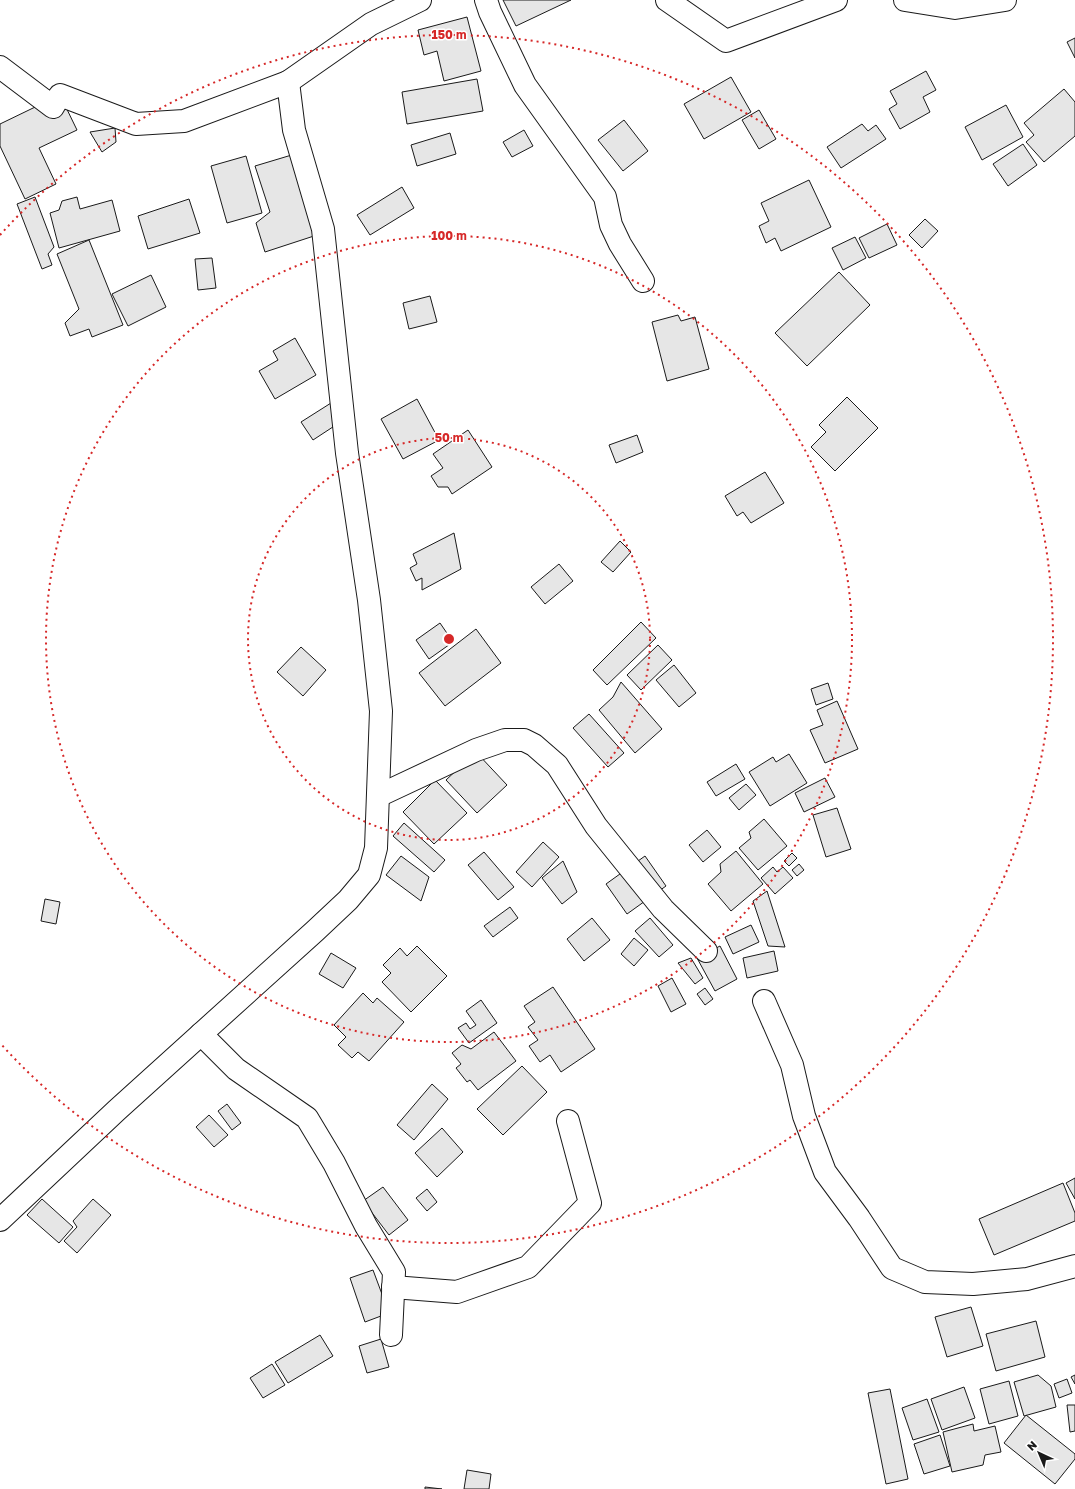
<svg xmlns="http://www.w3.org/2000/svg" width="1075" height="1489" font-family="'Golos Text',sans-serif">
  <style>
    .building { fill: #e6e6e6; stroke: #1a1a1a }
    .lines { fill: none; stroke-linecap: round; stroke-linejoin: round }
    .street-casing { stroke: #1a1a1a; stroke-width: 24 }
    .street { stroke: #fff; stroke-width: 22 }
    .ring { fill: none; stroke: #d62828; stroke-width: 2; stroke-dasharray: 2 4 }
    .centre { fill: #d62828; stroke: #fff; stroke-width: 2 }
    .ring-label { font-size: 12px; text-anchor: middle; font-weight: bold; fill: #d62828; stroke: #fff; stroke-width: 3; stroke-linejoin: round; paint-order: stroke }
  </style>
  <rect width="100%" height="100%" fill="#fff"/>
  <g class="building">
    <path d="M503 0H571L516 26Z"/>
    <path d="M467 17 481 71 444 81 437 51 424 55 418 30Z"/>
    <path d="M1075 38V58L1067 42Z"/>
    <path d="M926 71 936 90 923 97 930 112 900 129 889 109 897 104 890 91Z"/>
    <path d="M731 77 751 112 704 139 684 104Z"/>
    <path d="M477 79 483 111 407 124 402 92Z"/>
    <path d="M1064 89 1075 102V136L1044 162 1026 142 1034 135 1024 123Z"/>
    <path d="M60 95 77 130 39 148 56 184 25 199 0 146V124Z"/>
    <path d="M1006 105 1023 137 982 160 965 127Z"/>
    <path d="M759 110 776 139 759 149 742 120Z"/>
    <path d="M624 120 648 151 623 171 598 140Z"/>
    <path d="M862 124 868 131 876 125 886 139 841 168 827 147Z"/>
    <path d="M115 128 116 142 102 152 90 132Z"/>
    <path d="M524 130 533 146 512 157 503 142Z"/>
    <path d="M450 133 456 154 417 166 411 145Z"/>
    <path d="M1023 144 1037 165 1008 186 993 164Z"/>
    <path d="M295 154 320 234 265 252 256 223 270 212 255 166Z"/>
    <path d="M246 156 262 213 227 223 211 166Z"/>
    <path d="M809 180 831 227 781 251 775 238 766 243 759 226 769 221 761 203Z"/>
    <path d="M402 187 414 208 370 235 357 215Z"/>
    <path d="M35 197 54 247 48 254 52 265 42 269 17 204Z"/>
    <path d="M77 197 80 209 112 200 120 231 59 248 50 213 59 210 62 201Z"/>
    <path d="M189 199 200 233 148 249 138 216Z"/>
    <path d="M925 219 938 231 922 248 909 235Z"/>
    <path d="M887 224 897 245 869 258 859 238Z"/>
    <path d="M855 237 866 258 843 270 832 248Z"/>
    <path d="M89 240 123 325 92 337 89 329 70 336 65 323 79 309 57 254Z"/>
    <path d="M212 258 216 288 198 290 195 259Z"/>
    <path d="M839 272 870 305 807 366 775 333Z"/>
    <path d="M151 275 166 307 128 326 112 294Z"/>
    <path d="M430 296 437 322 409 329 403 303Z"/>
    <path d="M678 315 681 321 695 317 709 369 667 381 652 322Z"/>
    <path d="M295 338 316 375 275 399 259 371 278 360 273 351Z"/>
    <path d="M847 397 878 428 835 471 811 447 826 432 819 425Z"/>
    <path d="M417 399 439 440 403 459 381 419Z"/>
    <path d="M331 403 342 421 313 440 301 422Z"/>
    <path d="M468 430 492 467 452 494 448 487H438L431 476 443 468 433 454Z"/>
    <path d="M637 435 643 452 616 463 609 445Z"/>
    <path d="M765 472 784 503 751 523 743 512 737 516 725 496Z"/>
    <path d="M454 533 461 569 422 590V578L416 581 410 568 417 564 413 554Z"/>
    <path d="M620 541 631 552 613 572 601 562Z"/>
    <path d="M559 564 573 581 545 604 531 587Z"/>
    <path d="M641 622 656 638 607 685 593 670Z"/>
    <path d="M440 623 453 642 429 659 416 640Z"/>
    <path d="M476 629 501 663 445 706 419 673Z"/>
    <path d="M658 645 672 660 641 690 627 675Z"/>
    <path d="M301 647 326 670 303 696 277 672Z"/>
    <path d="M674 665 696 693 679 707 656 680Z"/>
    <path d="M621 682 662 729 635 753 599 710 613 697Z"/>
    <path d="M828 683 833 699 816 705 811 689Z"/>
    <path d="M837 701 858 749 825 763 810 730 823 725 817 710Z"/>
    <path d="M589 714 624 753 608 767 573 728Z"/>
    <path d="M476 752 507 785 477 813 446 780Z"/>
    <path d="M789 754 807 783 770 806 749 772 773 757 776 762Z"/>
    <path d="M736 764 745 779 716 796 707 782Z"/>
    <path d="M825 778 835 797 804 812 795 793Z"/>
    <path d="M435 780 467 813 434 844 403 812Z"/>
    <path d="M746 784 756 795 739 810 729 798Z"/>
    <path d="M837 808 851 849 826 857 813 815Z"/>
    <path d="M764 819 787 846 758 870 739 848 751 838 749 832Z"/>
    <path d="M404 823 445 860 434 872 393 836Z"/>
    <path d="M707 830 721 847 703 862 689 845Z"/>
    <path d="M543 842 559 857 532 887 516 872Z"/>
    <path d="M736 851 763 884 731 911 708 884 721 872 720 864Z"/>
    <path d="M484 852 514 887 498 900 468 865Z"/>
    <path d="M792 853 797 858 789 866 784 861Z"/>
    <path d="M401 856 429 877 421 901 386 875Z"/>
    <path d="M645 856 666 886 627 914 606 884Z"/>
    <path d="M563 861 577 892 562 904 542 878Z"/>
    <path d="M799 864 804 870 797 876 792 870Z"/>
    <path d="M773 867 777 872 783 867 793 878 775 894 761 878Z"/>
    <path d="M767 891 785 947 768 946 753 901Z"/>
    <path d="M45 899 60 902 56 924 41 921Z"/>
    <path d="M510 907 518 918 493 937 484 926Z"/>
    <path d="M592 918 610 940 584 961 567 939Z"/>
    <path d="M650 918 673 945 659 957 635 931Z"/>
    <path d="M751 925 759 942 733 954 725 937Z"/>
    <path d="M634 938 648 950 634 966 621 954Z"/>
    <path d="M417 946 447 976 411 1012 382 982 391 973 383 965 400 948 407 956Z"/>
    <path d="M720 946 737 979 715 991 697 958Z"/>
    <path d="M774 951 778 971 747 978 743 958Z"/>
    <path d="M331 953 356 968 343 988 319 974Z"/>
    <path d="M691 958 703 978 695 984 678 963Z"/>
    <path d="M672 978 686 1004 671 1012 658 986Z"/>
    <path d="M553 987 595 1049 561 1072 550 1055 540 1062 529 1046 538 1040 528 1027 535 1022 524 1006Z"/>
    <path d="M705 988 713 999 705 1005 697 994Z"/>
    <path d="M363 993 373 1003 377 998 404 1022 369 1061 358 1052 352 1058 338 1045 346 1037 334 1025Z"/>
    <path d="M481 1000 497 1023 469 1043 458 1028 466 1023 470 1029 476 1025 466 1011Z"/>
    <path d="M494 1032 516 1061 478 1090 470 1080 467 1082 456 1068 461 1064 452 1053 462 1045 471 1049Z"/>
    <path d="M522 1066 547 1092 503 1135 477 1109Z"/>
    <path d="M432 1084 448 1099 414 1140 397 1125Z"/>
    <path d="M227 1104 241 1123 232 1130 218 1111Z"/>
    <path d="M209 1115 228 1135 214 1147 196 1127Z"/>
    <path d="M442 1128 463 1152 437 1177 415 1153Z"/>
    <path d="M1075 1178V1199L1066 1183Z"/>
    <path d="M1063 1183 1075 1213V1221L994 1255 979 1219Z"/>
    <path d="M383 1187 408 1220 389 1235 363 1201Z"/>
    <path d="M427 1189 437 1202 427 1211 416 1198Z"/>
    <path d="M42 1199 73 1227 59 1243 27 1215Z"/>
    <path d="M93 1199 111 1215 77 1253 64 1241 77 1227 73 1221Z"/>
    <path d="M373 1270 389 1313 365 1322 350 1278Z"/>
    <path d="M971 1307 983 1346 947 1357 935 1317Z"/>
    <path d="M1036 1321 1045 1357 996 1371 986 1334Z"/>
    <path d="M320 1335 333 1356 288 1383 275 1362Z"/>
    <path d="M381 1339 389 1367 367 1373 359 1346Z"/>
    <path d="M272 1364 285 1385 263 1398 250 1378Z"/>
    <path d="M1038 1375 1051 1386 1056 1407 1024 1416 1014 1382Z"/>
    <path d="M1075 1375V1384L1071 1377Z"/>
    <path d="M1067 1379 1072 1393 1059 1398 1054 1384Z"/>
    <path d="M1009 1381 1018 1416 989 1424 980 1389Z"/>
    <path d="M964 1387 975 1418 942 1430 931 1399Z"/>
    <path d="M890 1389 908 1479 886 1484 868 1393Z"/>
    <path d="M927 1399 939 1432 913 1440 902 1408Z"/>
    <path d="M1067 1405H1075V1431L1070 1432Z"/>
    <path d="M1026 1415 1075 1454V1459L1055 1484 1004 1443Z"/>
    <path d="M973 1424 974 1431 995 1426 1001 1452 985 1455 983 1465 952 1472 943 1432Z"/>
    <path d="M940 1435 950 1466 924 1474 914 1444Z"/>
    <path d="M467 1470 491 1474 489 1489H464Z"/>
    <path d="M425 1487 442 1489H425Z"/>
  </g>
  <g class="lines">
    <g class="street-casing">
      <g id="street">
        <path d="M486 0 490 12 525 85 605 197 611 225 620 244 643 281"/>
        <path d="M667 0 726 41 836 0"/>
        <path d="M905 0 955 8 1005 0"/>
        <path d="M0 67 53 107 60 95 136 124 184 121 288 82 371 24 420 0"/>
        <path d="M378 796 476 750 505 740H524L534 745 557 765 596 826 663 909 706 951"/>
        <path d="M764 1001 792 1065 804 1116 825 1172 859 1218 892 1268 925 1282 973 1284 1027 1279 1075 1266"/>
        <path d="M201 1034 236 1069 307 1118 334 1163 366 1226 394 1272 391 1335"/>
        <path d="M0 1220 117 1110 315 931 348 900 369 875 376 848 381 711 369 600 347 453 323 229 294 130 288 82"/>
        <path d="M393 1287 457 1292 528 1267 590 1203 568 1121"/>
      </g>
    </g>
    <use href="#street" class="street"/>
  </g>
  <g class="ring">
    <circle cx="449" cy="639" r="201"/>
    <circle cx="449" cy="639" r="403"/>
    <path d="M0 235A604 604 0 1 1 0 1043"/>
  </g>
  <circle cx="449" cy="639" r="6" class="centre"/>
  <g class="ring-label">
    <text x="449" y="39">150 m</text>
    <text x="449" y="240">100 m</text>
    <text x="449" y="442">50 m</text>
  </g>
  <g transform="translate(1039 1453) rotate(316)" stroke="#ffffff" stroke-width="3" paint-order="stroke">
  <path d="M0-3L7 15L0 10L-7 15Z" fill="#1a1a1a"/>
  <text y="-6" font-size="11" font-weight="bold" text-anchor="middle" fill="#1a1a1a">N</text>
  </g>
</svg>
